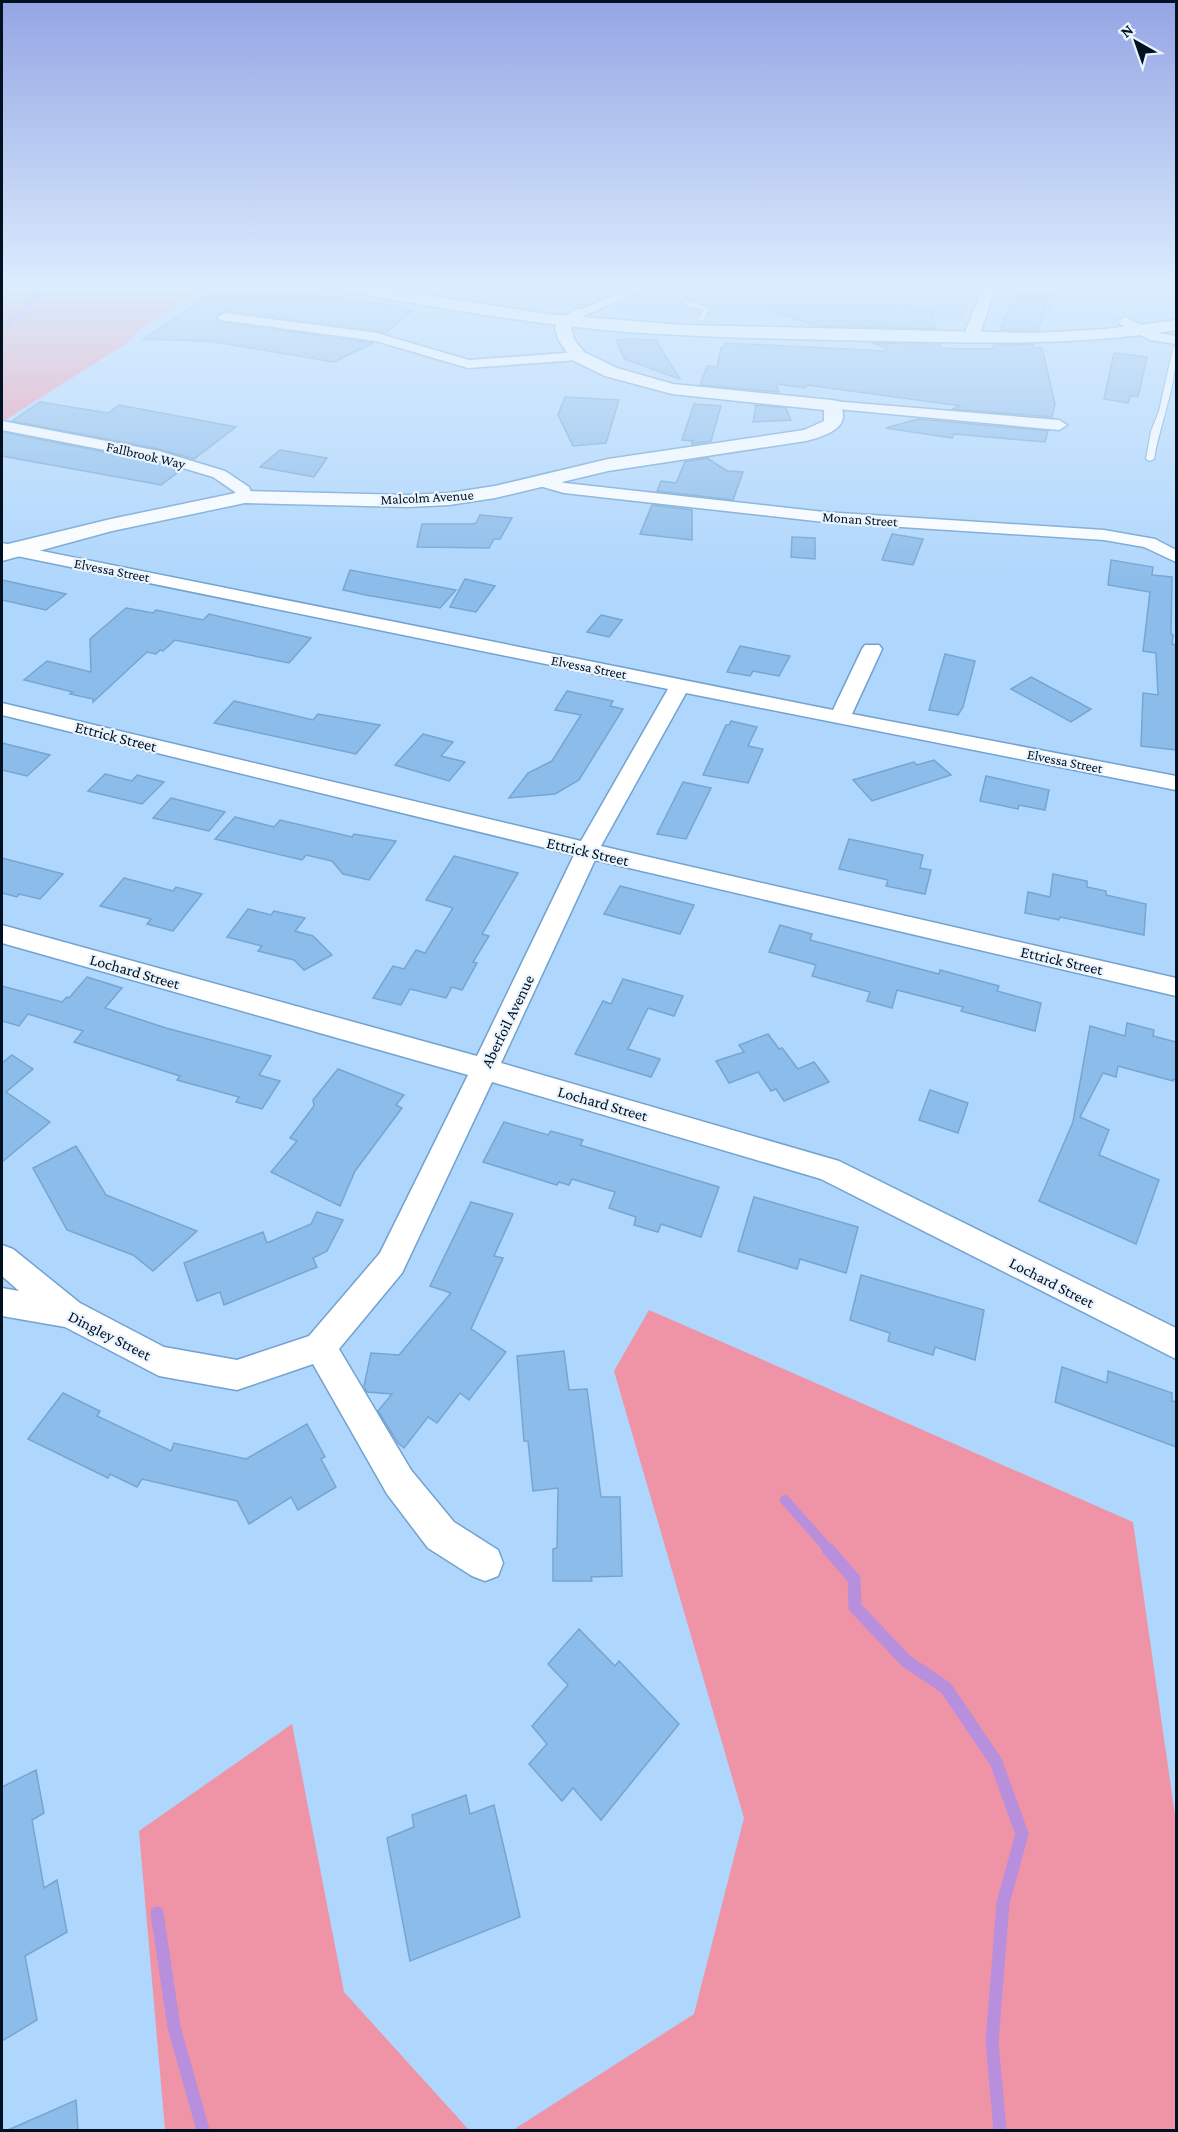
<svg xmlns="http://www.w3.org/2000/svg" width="1178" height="2132" font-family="'Crimson Pro',serif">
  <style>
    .built { fill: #9dc6ef }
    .green { fill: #ef94a6 }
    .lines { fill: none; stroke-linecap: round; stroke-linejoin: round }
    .stream-far2 { stroke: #b88fdd; stroke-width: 4.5 }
    .stream-far1 { stroke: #b88fdd; stroke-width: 10 }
    .stream { stroke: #b88fdd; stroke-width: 13 }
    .building { fill: #8cbcea; stroke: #75a5d2; stroke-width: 1.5 }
    .service-casing { stroke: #72a2ce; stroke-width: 2 }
    .minor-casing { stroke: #72a2ce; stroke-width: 3 }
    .tertiary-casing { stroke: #72a2ce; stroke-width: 3 }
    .secondary-casing { stroke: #72a2ce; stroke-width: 3 }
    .service { fill: #fff; fill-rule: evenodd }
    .minor { fill: #fff; fill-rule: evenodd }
    .tertiary { fill: #fff; fill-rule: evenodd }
    .secondary { fill: #fff; fill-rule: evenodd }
    .labels { text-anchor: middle; stroke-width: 4.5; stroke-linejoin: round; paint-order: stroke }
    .far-street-label { font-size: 14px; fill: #011121; stroke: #eaf4fe }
    .street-label { font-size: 16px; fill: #011121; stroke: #eaf4fe }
  </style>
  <rect width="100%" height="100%" fill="#afd6fc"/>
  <path class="built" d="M660 286H977L962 318 951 321 652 313 615 308 617 303Z"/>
  <g class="green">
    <path d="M2 286H207L141 329 127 343 2 422Z"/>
    <path d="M649 1310 1133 1522 1176 1822V2130H513L694 2014 744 1818 614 1371Z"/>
    <path d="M292 1724 344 1992 469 2130H165L139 1831Z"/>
  </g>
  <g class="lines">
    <path class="stream-far2" d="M2 326 10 323 9 320 22 315 30 308 28 303 37 295 36 291 47 286"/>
    <path class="stream-far1" d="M785 1500 829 1550"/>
    <g class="stream">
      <path d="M828 1549 854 1579 855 1607 906 1661 946 1688 996 1762 1022 1834 1003 1903 992 2042 1000 2130"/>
      <path d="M157 1913 174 2027 203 2130"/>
    </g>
  </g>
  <g class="building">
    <path d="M223 286 302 296 305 294 323 296 391 305 412 311 385 333 225 311 216 316 220 322 373 343 334 362 209 341 143 339Z"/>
    <path d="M1035 286H1058L1050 307H1045L1038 331 1000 330 1016 290 1033 292Z"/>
    <path d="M770 304 930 308 936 329 818 326 769 310Z"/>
    <path d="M633 339 656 340 680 379 624 359 616 340Z"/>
    <path d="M725 343 886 351V348L872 343 940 344 941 348 965 349H992L994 345 1034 344 1033 347 1042 348 1055 404 1052 417 952 409 961 406 807 385 805 388 776 384 779 392 700 385 707 366 717 367 721 348H724Z"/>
    <path d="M1114 353 1147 357 1138 397 1130 396 1128 403 1104 399Z"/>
    <path d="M565 397 619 400 606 443 573 446 558 415Z"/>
    <path d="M40 402 108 413 119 405 236 427 194 459 159 449 12 421Z"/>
    <path d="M694 404 721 406 711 441 692 444 693 441 682 440Z"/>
    <path d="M754 405 786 408 791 420 753 422 756 406Z"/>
    <path d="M918 419 1048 431 1045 442 954 434 952 438 886 428Z"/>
    <path d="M2 432 155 462 181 470 161 485 2 456Z"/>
    <path d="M280 450 327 458 314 477 260 467Z"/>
    <path d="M707 458 727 471 743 472 733 500 657 491 661 481 676 483 685 462Z"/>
    <path d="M652 505 692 510V540L640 534Z"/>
    <path d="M480 515 512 518 500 539H494L489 548 417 547 422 524H472L476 523Z"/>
    <path d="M892 534 923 539 913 565 882 560Z"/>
    <path d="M792 537 815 538V559L791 557Z"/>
    <path d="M1111 560 1153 567 1152 575 1172 577 1171 634 1173 635 1172 644 1176 645V750L1141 746 1143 693 1158 695 1156 653 1143 651 1150 592 1108 585Z"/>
    <path d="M350 570 418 583 456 590 440 608 366 595 343 590Z"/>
    <path d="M465 579 495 586 476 612 450 607Z"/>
    <path d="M2 580 66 594 46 610 2 600Z"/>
    <path d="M126 608 153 613 156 610 203 620 209 614 311 638 289 663 175 640 163 651 160 650 156 654 147 652 93 702V699L70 694 73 692 24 680 47 661 91 672 90 639Z"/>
    <path d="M601 615 622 620 609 637 587 632Z"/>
    <path d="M740 646 790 656 779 676 753 671 750 676 727 672Z"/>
    <path d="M945 654 975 661 963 707 958 715 929 710Z"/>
    <path d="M1031 677 1091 709 1071 722 1011 689Z"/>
    <path d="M567 691 613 701 610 706 623 709 579 780 555 794 509 798 528 773 552 761 581 715 555 710Z"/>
    <path d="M234 701 313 720 318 714 380 725 356 754 214 723Z"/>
    <path d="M731 721 757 727 748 746 763 749 748 783 703 775 726 725H729Z"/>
    <path d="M423 734 453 742 441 756 465 762 449 781 395 765Z"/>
    <path d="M2 743 50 755 27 776 2 770Z"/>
    <path d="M934 760 951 775 872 801 853 780 914 762 917 765Z"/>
    <path d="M105 774 132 781 137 775 164 782 142 804 88 791Z"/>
    <path d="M986 776 1049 790 1045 810 1019 805 1018 809 980 801Z"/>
    <path d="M683 782 711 788 686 839 657 834Z"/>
    <path d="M171 798 225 812 209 831 153 818Z"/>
    <path d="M235 817 274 827 280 820 352 837 354 834 396 841 369 880 343 874 332 861 306 855 302 860 215 839Z"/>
    <path d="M849 839 923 855 920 868 931 870 925 894 886 886 888 880 839 869Z"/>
    <path d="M454 856 518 873 482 934 489 936 473 962 477 963 462 990 452 987 446 998 410 989 401 1005 373 998 393 966 404 969 416 950 425 953 453 908 426 900Z"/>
    <path d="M2 858 63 874 40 899 19 894 17 897 2 893Z"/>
    <path d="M1053 874 1087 881V887L1106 891V895L1146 904 1144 935 1060 917 1059 920 1025 913 1028 892 1050 897Z"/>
    <path d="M124 878 173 891 176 887 202 894 173 931 147 924 151 919 100 906Z"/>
    <path d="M620 886 694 905 680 934 604 914Z"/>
    <path d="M248 909 271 915 274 911 305 918 295 931 313 936 332 955 304 970 294 960 258 951 262 946 227 937Z"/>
    <path d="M780 925 812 934 810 940 939 974 940 970 999 986 997 991 1041 1003 1035 1031 961 1011 963 1007 897 990 892 1008 867 1001 870 992 812 976 816 965 769 952Z"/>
    <path d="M87 977 122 988 105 1008 166 1028 271 1056 259 1075 280 1081 262 1109 236 1102 239 1097 177 1080 180 1076 74 1042 83 1031 28 1014 19 1026 2 1021V986L62 1002 67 997 69 998Z"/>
    <path d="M623 979 683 996 674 1016 648 1008 628 1049 660 1059 651 1077 575 1054 603 1001 611 1004Z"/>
    <path d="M1127 1023 1154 1030 1153 1036 1176 1042V1080L1173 1079V1081L1118 1066 1116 1077 1103 1073 1080 1117 1109 1130 1099 1155 1159 1180 1136 1244 1039 1201 1073 1122 1090 1026 1125 1036Z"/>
    <path d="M768 1034 779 1049 782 1048 798 1069 814 1062 829 1082 784 1101 776 1089 771 1091 758 1072 729 1083 716 1061 744 1052 739 1045Z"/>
    <path d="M12 1055 33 1069 6 1092 50 1122 2 1162V1063Z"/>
    <path d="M338 1069 404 1095 396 1105 402 1108 355 1171 340 1206 271 1172 297 1141 290 1138 314 1106 313 1100Z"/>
    <path d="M930 1090 968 1103 958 1133 919 1120Z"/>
    <path d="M504 1122 548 1135 551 1131 583 1140 580 1145 719 1187 701 1237 661 1224 658 1232 634 1225 636 1217 609 1208 615 1192 572 1179 569 1185 559 1182 557 1185 483 1162Z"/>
    <path d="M76 1146 106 1195 197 1231 153 1271 133 1255 67 1230 33 1168Z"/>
    <path d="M754 1197 858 1227 846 1273 800 1259 797 1269 738 1251Z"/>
    <path d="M471 1202 513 1214 494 1256 503 1258 471 1329 506 1352 469 1400 460 1393 437 1423 428 1417 404 1448 398 1443 378 1411 392 1394 367 1392 364 1386 371 1353 399 1355 451 1293 430 1286Z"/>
    <path d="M317 1212 343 1220 327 1251 313 1258 317 1267 224 1305 220 1292 197 1301 184 1263 263 1232 267 1243 311 1224Z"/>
    <path d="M861 1275 984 1310 975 1360 935 1347 933 1355 888 1341 890 1333 850 1320Z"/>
    <path d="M564 1351 569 1390 587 1389 601 1497H620L622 1576 591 1577 592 1581H553V1549L557 1548 558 1488 533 1491 528 1441H524L517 1356Z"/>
    <path d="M1062 1367 1107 1383 1108 1371 1172 1393V1401L1176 1402V1447L1055 1402Z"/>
    <path d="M63 1393 100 1411 97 1416 171 1451 174 1443 246 1459 307 1424 325 1457 321 1459 336 1487 298 1510 291 1497 249 1524 237 1501 142 1479 137 1487 110 1474 108 1478 28 1439Z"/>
    <path d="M579 1629 615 1666 619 1661 679 1724 601 1820 573 1788 562 1801 529 1764 547 1744 532 1726 568 1685 548 1664Z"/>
    <path d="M36 1770 44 1813 32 1820 44 1888 57 1880 67 1932 25 1956 37 2020 2 2041V1787Z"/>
    <path d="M466 1795 470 1814 494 1805 520 1917 410 1961 387 1838 414 1827 412 1815Z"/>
    <path d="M76 2100 78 2130H8Z"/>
  </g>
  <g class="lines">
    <g class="service-casing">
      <g id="service">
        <path d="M686 301 709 308 703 321 698 320 703 310 684 304Z"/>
        <path d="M1176 346C1178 381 1160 424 1154 459L1150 461 1146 459 1151 431 1159 411 1173 348Z"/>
      </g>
    </g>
    <g class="minor-casing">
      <g id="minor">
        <path d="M635 286H651L584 316H574L572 313Z"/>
        <path d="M984 286H996L979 337 972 341 967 340 966 329Z"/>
        <path d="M225 313 377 333 469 360 578 352 585 356 578 360 468 368 376 341 220 320 218 317Z"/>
        <path d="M1125 317 1158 333 1176 336V344L1150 340 1120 324 1118 321Z"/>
        <path d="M832 401 1059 420 1067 425 1059 430 827 408 825 405Z"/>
        <path d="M2 421 159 451 225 471 249 487 253 497 245 502 239 501 235 492 213 477 156 460 2 430Z"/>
        <path d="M542 477 565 483 824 512 1104 530 1155 539 1176 550V562L1144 547 1104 540 824 522 564 493 536 485 534 482Z"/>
        <path d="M2 543 833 710 862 649 865 645H879L882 649 852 714 1176 776V790L686 693 601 846 1176 978V996L595 860 501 1063 839 1161 1176 1328V1359L821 1179 492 1082 402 1273 339 1349 411 1470 454 1522 498 1550 503 1563 498 1576 485 1581 472 1576 428 1548 387 1494 313 1364 237 1390 159 1376 65 1327 2 1316V1288L19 1291 2 1276V1245L13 1249 80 1303 164 1347 237 1360 309 1336 380 1253 468 1075 2 943V925L477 1056 574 855 2 715V703L581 841 668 689 2 553Z"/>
      </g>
    </g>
    <g class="tertiary-casing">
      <path id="tertiary" d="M579 308 587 313 571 327 574 339 584 352 617 368 673 384 832 400 838 401C855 427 826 436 806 441L608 471 495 498 449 505 408 507 245 503 112 531 2 561V547L4 545 111 519 245 491 408 495 449 493 495 486 608 459 804 430 824 421V410L672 394 605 376 572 360 558 339 555 327 560 318Z"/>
    </g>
    <g class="secondary-casing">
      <path id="secondary" d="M337 286H369L547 314 683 325 1034 333 1106 329 1176 320V330C1079 346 981 343 882 341 793 339 703 338 614 331 524 323 434 307 345 291Z"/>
    </g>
    <use href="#service" class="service"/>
    <use href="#minor" class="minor"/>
    <use href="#tertiary" class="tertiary"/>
    <use href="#secondary" class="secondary"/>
  </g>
  <linearGradient id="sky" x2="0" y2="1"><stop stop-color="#95a5e4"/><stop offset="0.49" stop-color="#dbedfe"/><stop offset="1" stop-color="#dbedfe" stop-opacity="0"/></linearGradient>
  <rect width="1178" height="584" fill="url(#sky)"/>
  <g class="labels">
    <g class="far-street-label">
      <text transform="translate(146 455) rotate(13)" y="5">Fallbrook Way</text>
      <text transform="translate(427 497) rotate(-3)" y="5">Malcolm Avenue</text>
      <text transform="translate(860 519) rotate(4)" y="5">Monan Street</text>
      <text transform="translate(112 570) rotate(11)" y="5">Elvessa Street</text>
      <text transform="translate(589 667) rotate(11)" y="5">Elvessa Street</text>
      <text transform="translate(1065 761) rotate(11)" y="5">Elvessa Street</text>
    </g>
    <g class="street-label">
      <text transform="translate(116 736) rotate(14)" y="6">Ettrick Street</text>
      <text transform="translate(588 851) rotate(13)" y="6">Ettrick Street</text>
      <text transform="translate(1062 960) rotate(13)" y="6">Ettrick Street</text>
      <text transform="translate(135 971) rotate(16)" y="6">Lochard Street</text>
      <text transform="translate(507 1021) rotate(-64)" y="6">Aberfoil Avenue</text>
      <text transform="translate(603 1103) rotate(16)" y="6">Lochard Street</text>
      <text transform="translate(1052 1282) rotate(27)" y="6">Lochard Street</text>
      <text transform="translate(110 1335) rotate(27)" y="6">Dingley Street</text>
    </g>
  </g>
  <rect width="1178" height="2132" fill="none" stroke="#011121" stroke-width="6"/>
  <g transform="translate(1136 42) rotate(320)" stroke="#eaf4fe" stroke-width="4.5" paint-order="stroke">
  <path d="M0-4.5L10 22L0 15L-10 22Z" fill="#011121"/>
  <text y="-9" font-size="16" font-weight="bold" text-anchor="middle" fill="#011121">N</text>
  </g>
</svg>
